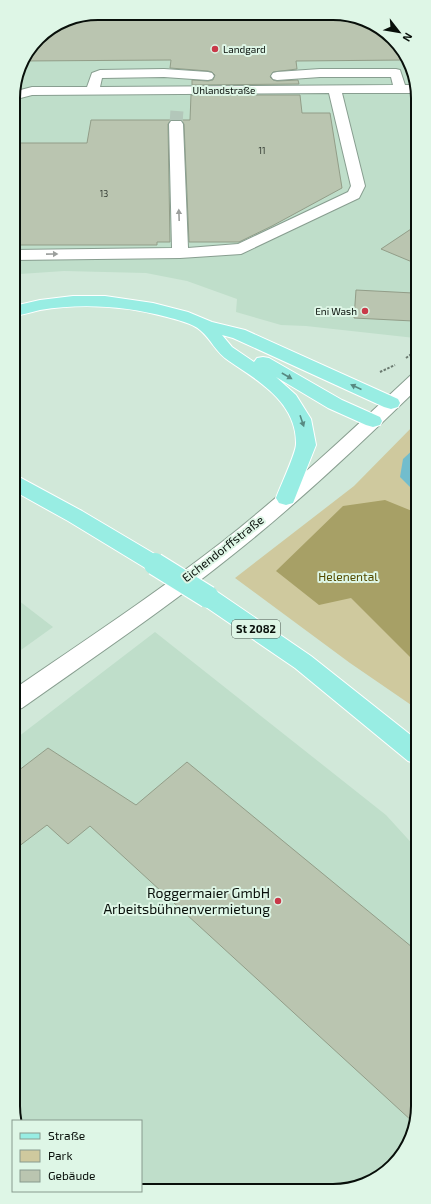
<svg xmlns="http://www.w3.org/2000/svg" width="431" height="1204" font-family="'Exo 2',sans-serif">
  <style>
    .built { fill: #bfdeca }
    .green { fill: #cfc99e }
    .forest { fill: #a7a066 }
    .water { fill: #72bdcd }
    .building { fill: #bac5b0; stroke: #929d88 }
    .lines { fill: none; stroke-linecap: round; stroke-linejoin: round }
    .minor-tunnel { stroke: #b3c7ba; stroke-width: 13; stroke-dasharray: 13 6; stroke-linecap: butt }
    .minor-casing { stroke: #889e90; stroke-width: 2 }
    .major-casing { stroke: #fff; stroke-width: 2 }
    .path { stroke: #6b7a70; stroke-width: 2; stroke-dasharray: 2.5 1.5; stroke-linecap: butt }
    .minor { fill: #fff; fill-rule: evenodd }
    .major { fill: #98ede3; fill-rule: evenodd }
    .major-bridge-casing { stroke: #fff; stroke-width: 24; stroke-linecap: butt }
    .major-bridge { stroke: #98ede3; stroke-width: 22 }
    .oneway { fill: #9c9f9d }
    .oneway2 { fill: #578981 }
    .poi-dot { fill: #c93949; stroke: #def6e6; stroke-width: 1.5 }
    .labels { text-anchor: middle; stroke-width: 4; stroke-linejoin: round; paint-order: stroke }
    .far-number-label { font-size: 9px; fill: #343c34 }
    .far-poi-label { font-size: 10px; fill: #080f0a; stroke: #def6e6; text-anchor: start }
    .far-street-label { font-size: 10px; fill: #080f0a; stroke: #def6e6 }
    .shield { fill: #def6e6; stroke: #48544c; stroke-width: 1 }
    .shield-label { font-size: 11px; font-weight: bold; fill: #080f0a }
    .street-label { font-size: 12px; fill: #080f0a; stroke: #def6e6 }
    .park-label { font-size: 12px; fill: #544b00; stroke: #def6e6 }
    .near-poi-label { font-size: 14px; fill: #080f0a; stroke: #def6e6; text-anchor: end }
    .rim { fill: none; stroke: #080f0a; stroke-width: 2 }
  </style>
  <rect width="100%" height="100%" fill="#d1e8d9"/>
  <g class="built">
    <path d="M98 13 350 15 393 38 416 81 417 337 415 338 306 326 281 325 236 312 237 299 187 281 146 273 64 271 20 274 13 276V92L22 61 42 34 66 19Z"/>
    <path d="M14 597 53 627 14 655Z"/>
    <path d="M155 632 386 815 417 849 418 1111 397 1162 350 1189H141V1121H15L14 740Z"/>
  </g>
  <path class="green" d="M417 422V446L414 447 411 488 417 490V709L350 663 235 578 354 486Z"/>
  <path class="forest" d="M385 500 417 513V664L351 598 319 605 276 571 343 506Z"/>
  <path class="water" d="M417 446V490L411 488 400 477 403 459Z"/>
  <g class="building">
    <path d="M98 13 350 15 393 38 405 60 296 61 297 69 273 72 270 77 273 80 277 81 298 80 299 84 192 85V80L208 81 213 80 215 75 212 72 208 71 170 68 171 60 22 61 42 34 66 19Z"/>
    <path d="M191 95H300L302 113H330L342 188 272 226 239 242H189L184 124 181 120H190Z"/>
    <path d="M91 120H171L168 124 170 242H157V245H13V143H87Z"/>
    <path d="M417 225V264L381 249Z"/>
    <path d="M356 290 413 293V321L354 318Z"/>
    <path d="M48 748 136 805 187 762 418 952V1111L413 1122 90 826 68 844 47 825 14 850V774Z"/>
  </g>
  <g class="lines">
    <path class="minor-tunnel" d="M176 124 177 110"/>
    <g class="minor-casing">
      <g id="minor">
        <path d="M164 69 208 72 212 73 214 76 212 79 208 80 164 77 102 78 100 87 393 85 391 77H320L277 80 273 79 271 76 273 73 277 72 320 69H396L400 70 405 85H416V93H342L365 186 359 198 241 254 180 258 13 260V250L172 248 169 124 171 121H181L183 124 188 248 238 244 348 192 351 186 329 93 32 95 13 100V92L32 87H87L92 73 100 70Z"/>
        <path d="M417 374V389C358 446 299 502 235 553 167 608 94 657 22 708L14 710V689C84 641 155 594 222 542 288 490 349 433 411 375Z"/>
      </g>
    </g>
    <g class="major-casing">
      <g id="major">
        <path d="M73 296H105L153 303 188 312 212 322 245 330 398 399 400 403 398 407 391 409 384 407 233 338 222 335 232 347 254 362 257 358 263 357 269 358 342 400 380 417 382 421 380 425 373 427 366 425 328 408 276 377 296 395 311 419 316 445 293 503 286 505 279 503 276 498C280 487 296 453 296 444 297 403 259 381 229 361 215 352 212 340 200 330 194 324 175 319 167 317 126 306 82 303 40 310 31 312 22 315 14 316V306L40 300Z"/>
        <path d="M14 477 21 478 82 511 163 559 166 564 163 569 155 572 147 569 68 521 14 491Z"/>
        <path d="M208 589 216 591 311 656 417 740V764L408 761 295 668 200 603 197 597 200 591Z"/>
      </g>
    </g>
    <g class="path">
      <path d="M406 358 417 350"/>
      <path d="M380 372 395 365"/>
    </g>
    <use href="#minor" class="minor"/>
    <use href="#major" class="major"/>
    <g class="major-bridge-casing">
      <path id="major-bridge" d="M155 564 208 597"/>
    </g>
    <use href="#major-bridge" class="major-bridge"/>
  </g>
  <defs><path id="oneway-solid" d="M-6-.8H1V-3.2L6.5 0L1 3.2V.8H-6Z"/></defs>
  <g class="oneway">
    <use href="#oneway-solid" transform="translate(179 215) rotate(-92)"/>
    <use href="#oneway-solid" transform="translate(52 254) rotate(-1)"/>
  </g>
  <g class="oneway2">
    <use href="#oneway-solid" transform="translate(287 376) rotate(30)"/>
    <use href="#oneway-solid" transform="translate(356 387) rotate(-156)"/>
    <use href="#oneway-solid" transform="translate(302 421) rotate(71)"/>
  </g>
  <g class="poi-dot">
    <circle cx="215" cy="49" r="4"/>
    <circle cx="365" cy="311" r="4"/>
    <circle cx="278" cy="901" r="4"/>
  </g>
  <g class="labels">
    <g class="far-number-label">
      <text x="262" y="154">11</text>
      <text x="104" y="197">13</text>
    </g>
    <g class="far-poi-label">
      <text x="223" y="53">Landgard</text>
      <text x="357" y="315" text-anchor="end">Eni Wash</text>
    </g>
    <g class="far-street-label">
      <text x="224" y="94">Uhlandstraße</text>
    </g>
    <rect class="shield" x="232" y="620" width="48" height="18" rx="3"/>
    <g class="shield-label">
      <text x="256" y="633">St 2082</text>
    </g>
    <g class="street-label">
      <text transform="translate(223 549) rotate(-38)" y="4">Eichendorffstraße</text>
    </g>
    <g class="park-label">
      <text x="348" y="581">Helenental</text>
    </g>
    <g class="near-poi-label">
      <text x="270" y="898">Roggermaier GmbH<tspan x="270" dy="16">Arbeitsbühnenvermietung</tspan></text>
    </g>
  </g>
  <path d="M0 0H431V1204H0ZM98 20H333A78 78 0 0 1 411 98V1106A78 78 0 0 1 333 1184H98A78 78 0 0 1 20 1106V98A78 78 0 0 1 98 20Z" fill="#def6e6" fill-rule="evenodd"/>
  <path class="rim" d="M98 20H333A78 78 0 0 1 411 98V1106A78 78 0 0 1 333 1184H98A78 78 0 0 1 20 1106V98A78 78 0 0 1 98 20Z"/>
  <rect x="12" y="1120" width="130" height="72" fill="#def6e6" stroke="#889a8e"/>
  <rect x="20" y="1133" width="20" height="6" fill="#98ede3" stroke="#889a8e"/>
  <text x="48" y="1140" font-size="12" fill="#080f0a">Straße</text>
  <rect x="20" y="1150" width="20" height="12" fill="#cfc99e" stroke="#889a8e"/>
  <text x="48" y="1160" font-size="12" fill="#080f0a">Park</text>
  <rect x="20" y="1170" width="20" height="12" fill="#bac5b0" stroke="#889a8e"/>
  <text x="48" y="1180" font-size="12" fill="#080f0a">Gebäude</text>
  <g transform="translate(399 32) rotate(121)" stroke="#def6e6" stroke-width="3" paint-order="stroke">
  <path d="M0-3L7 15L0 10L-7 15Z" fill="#080f0a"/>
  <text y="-6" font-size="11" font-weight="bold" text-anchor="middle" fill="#080f0a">N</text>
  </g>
</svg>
